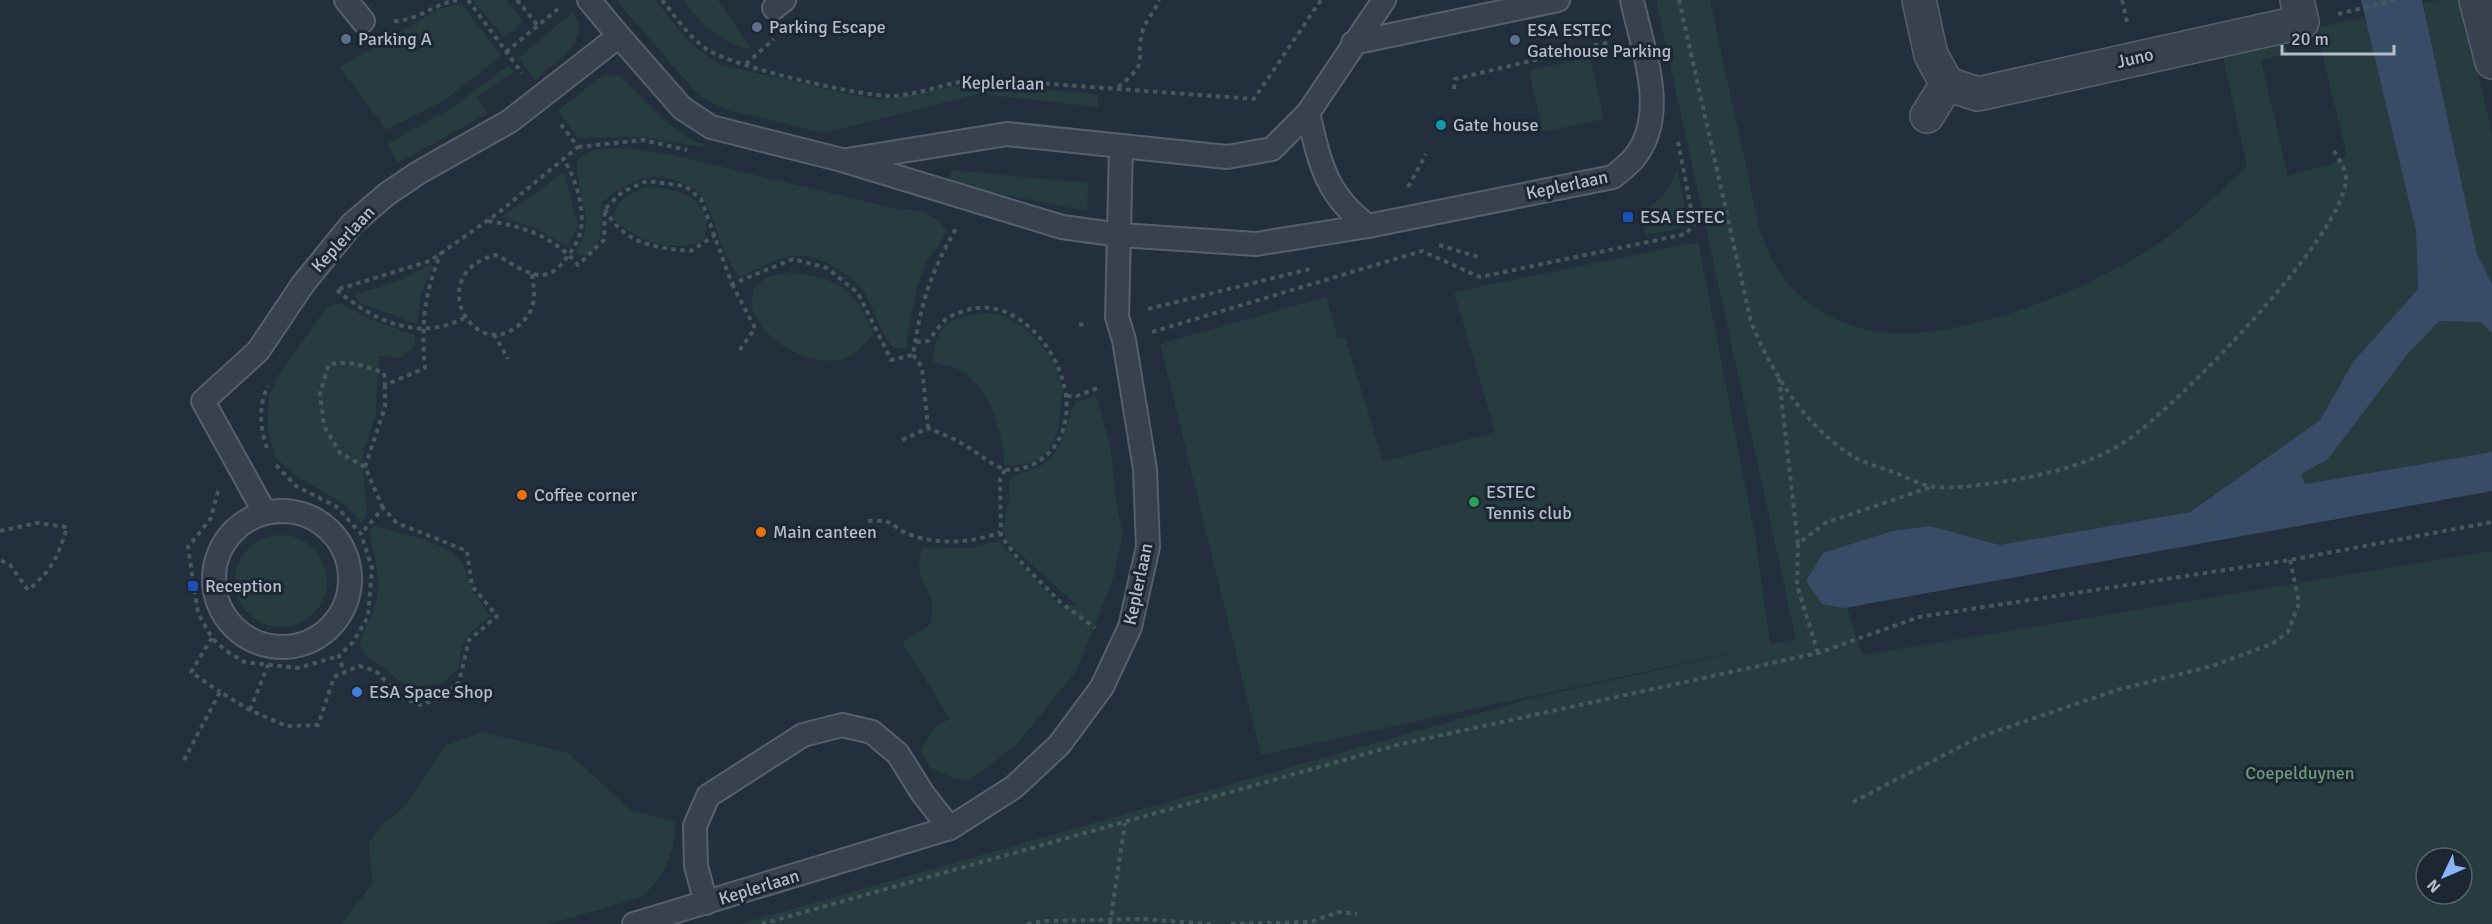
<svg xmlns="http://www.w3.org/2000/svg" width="2492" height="924" font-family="Signika,sans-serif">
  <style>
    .green { fill: #263c3f; fill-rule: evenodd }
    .water { fill: #394c67 }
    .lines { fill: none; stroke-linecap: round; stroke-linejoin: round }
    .lane-casing { stroke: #565f6c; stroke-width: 26 }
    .street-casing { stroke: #565f6c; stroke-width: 36 }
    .path { stroke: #44595c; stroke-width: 4; stroke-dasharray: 4.5 4.5; stroke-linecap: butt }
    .lane { stroke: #38414e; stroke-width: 22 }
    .street { stroke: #38414e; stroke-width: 33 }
    .service-dot { fill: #5c6f8a; stroke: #1d2633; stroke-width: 2 }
    .culture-dot { fill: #0f9aa8; stroke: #1d2633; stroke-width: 2 }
    .transit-dot { fill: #1a4fb4; stroke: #1d2633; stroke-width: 2 }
    .food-dot { fill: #e8710a; stroke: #1d2633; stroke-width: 2 }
    .leisure-dot { fill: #2e9e5b; stroke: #1d2633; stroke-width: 2 }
    .shop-dot { fill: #3f7fe0; stroke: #1d2633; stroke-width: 2 }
    .labels { text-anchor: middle; stroke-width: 6; stroke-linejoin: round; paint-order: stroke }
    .poi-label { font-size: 18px; fill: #b4bcc9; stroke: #1d2633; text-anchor: start }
    .street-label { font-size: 18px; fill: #b4bcc9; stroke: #1d2633 }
    .park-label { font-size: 18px; fill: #6b9a76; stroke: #1d2633 }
  </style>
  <rect width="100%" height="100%" fill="#242f3e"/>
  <g class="green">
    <path d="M472 0H506L523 21 505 38Z"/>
    <path d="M616 0H655L692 45 719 64 830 90 881 100 970 84 1098 94V107L978 94 824 133 727 110 699 96Z"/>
    <path d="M683 0H718L751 49C720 43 702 24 683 0Z"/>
    <path d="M1656 0H1710C1721 53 1733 106 1745 160 1753 196 1756 235 1777 268 1801 307 1844 330 1890 333 1970 338 2105 284 2169 236 2196 215 2221 190 2247 167L2223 57 2251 46 2281 41 2288 53 2261 60 2288 176 2331 164 2347 156 2316 28 2365 17 2416 231 2418 289 2353 362 2320 420 2189 512 2000 545 1930 526 1892 531 1823 553 1806 581 1822 604 1847 607 1862 655 2492 551V924H739L1522 701 1767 645 1261 755 1160 344 1326 297 1338 338 1345 337 1383 462 1495 432 1454 292 1698 242 1756 541 1770 644 1796 639ZM2426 858H2462V894H2426Z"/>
    <path d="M2439 0H2461L2492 134V284L2477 254 2423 3Z"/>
    <path d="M461 3 501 56 443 101 386 130 340 67 439 9Z"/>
    <path d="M573 12C593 41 555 62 535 80L518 58Z"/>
    <path d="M1590 57 1604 119 1543 132 1529 71Z"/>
    <path d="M509 65 514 72 477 97 488 113 398 163 387 144 450 109Z"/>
    <path d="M609 75 620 76 668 123 687 137 711 148 642 137 578 138 558 111 597 79Z"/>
    <path d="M623 148 669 154 892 208C914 211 933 209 946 230 943 244 930 252 925 265 914 291 911 321 906 348H894C879 333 875 306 861 288 847 271 814 252 792 256 775 258 756 270 740 277 708 244 724 189 668 178 641 172 623 187 602 202 599 223 607 243 585 256L576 253C598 215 575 199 577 161 588 147 606 149 623 148Z"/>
    <path d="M1677 169 1688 222 1682 228 1646 235 1639 212C1660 204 1670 189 1677 169Z"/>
    <path d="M951 170 1088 183 1087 211 949 184Z"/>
    <path d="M564 172 578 226 567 247 538 229 502 217Z"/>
    <path d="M647 187C680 188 718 201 703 241 671 253 639 242 614 220 613 200 631 193 647 187Z"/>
    <path d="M430 264 433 266 420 297 417 324 361 303 354 295 402 280Z"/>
    <path d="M790 272C842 281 851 284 874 334 867 341 859 352 850 356 816 373 762 342 752 308 751 303 753 295 753 289L766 278Z"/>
    <path d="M341 303 369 319 415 335V346L400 358 379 356 376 414 362 458 367 516 361 523 346 505 295 475 275 457 267 427 269 396 277 377 327 307Z"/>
    <path d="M982 313C988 314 995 313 1000 315 1029 324 1060 361 1062 391 1063 398 1060 406 1060 414 1058 448 1041 468 1005 465 1002 430 990 385 956 368 949 365 940 364 933 362 935 325 948 319 982 313Z"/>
    <path d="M2461 320 2481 322 2492 334V452L2304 484 2301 474 2328 458 2406 356 2439 321Z"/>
    <path d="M1096 396 1110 444 1117 507 1123 533 1113 579 1076 671 1018 743 970 780 956 779 930 768 921 750 935 726 950 719 902 642 929 626C943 587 908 585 923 547L972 548 998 541 1060 606 1077 605 1009 544 1003 530 1009 498V480C1019 471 1029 472 1039 467 1064 452 1065 427 1075 403Z"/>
    <path d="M375 526 426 540 452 552 462 562 473 591 490 616C468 634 461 638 459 668L443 683 408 687 361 651C358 634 372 619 376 602 381 579 374 553 369 531Z"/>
    <circle cx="281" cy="581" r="46"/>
    <path d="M482 732 568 753 631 810 676 822C673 855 667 873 642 897L549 924H341L372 884 369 842 378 829 406 805 446 745Z"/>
  </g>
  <path class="water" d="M2361 0H2422L2477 254 2492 284V334L2481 322 2439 321 2406 356 2328 459 2301 474 2305 484 2492 452V491L1844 608 1822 604 1806 581 1823 553 1892 531 1930 526 2000 545 2190 512 2320 420 2353 362 2418 289 2416 231Z"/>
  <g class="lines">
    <g class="lane-casing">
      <g id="lane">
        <path d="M346 0 363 21"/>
        <path d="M589 0 619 36"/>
        <path d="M774 8 784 0"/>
        <path d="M1353 43 1558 0"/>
        <path d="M1308 113C1320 163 1325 194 1368 226"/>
        <path d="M847 160 1007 134 1227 157 1272 149 1308 113 1384 0"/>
        <circle cx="282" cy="579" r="68"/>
        <path d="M265 513 203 401 258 351 303 284 352 224 387 194 418 173 510 121 619 36 682 108 711 127 842 160 1062 227 1120 235 1256 244 1368 226 1613 177C1620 171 1628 165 1634 158 1670 114 1642 49 1632 0"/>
        <path d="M706 903 696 866 695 826 708 796 803 735 842 725 872 732 898 754 923 794 950 828"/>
        <path d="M634 924 950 828 1014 787 1059 745 1102 687 1130 627 1148 547 1145 469 1124 340 1117 317 1121 146"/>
      </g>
    </g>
    <g class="street-casing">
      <g id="street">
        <path d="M1919 0 1931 55 1947 84 1978 94 2302 22 2297 0"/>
        <path d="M2476 0 2492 62"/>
        <path d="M1927 116 1947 84"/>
      </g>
    </g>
    <g class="path">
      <path d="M468 0 522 73"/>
      <path d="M517 0 538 26"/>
      <path d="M662 0C676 17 689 38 708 50 734 67 862 97 893 96 924 94 952 80 983 79L1254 99 1321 0"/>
      <path d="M1679 0 1751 322C1772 373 1805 427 1854 457 1866 464 1883 468 1896 473 1907 478 1919 484 1930 486 1950 491 2003 482 2025 478 2060 471 2096 461 2126 441 2176 407 2343 237 2346 180 2346 169 2339 160 2334 151"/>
      <path d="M2122 0 2128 26"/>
      <path d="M2338 14 2395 0"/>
      <path d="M394 21C420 20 431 5 457 0"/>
      <path d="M506 52 559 8"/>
      <path d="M746 64 774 39"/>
      <path d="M1118 87C1153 59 1133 63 1143 30 1147 18 1155 11 1159 0"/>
      <path d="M1454 89 1455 79 1610 42"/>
      <path d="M578 147 643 140 687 150"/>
      <path d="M1408 187 1426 154"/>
      <path d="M605 209C623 244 656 248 691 251L715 235"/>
      <path d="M488 221C524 226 554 237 578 265L604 240 605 209 622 192 647 181 685 186 701 199 732 284 793 259 827 268 858 293 891 360 913 355C921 303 930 273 957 227"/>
      <path d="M1439 245 1479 257"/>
      <path d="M532 274C535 295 537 309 520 324 474 366 422 273 496 255 509 261 527 276 542 275 553 274 561 266 567 257 574 248 579 240 581 229 585 209 575 175 563 159"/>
      <path d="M732 284 755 328 739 351"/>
      <path d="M339 289 430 261 498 213 578 147 559 122"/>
      <path d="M337 290C373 321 419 342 464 318"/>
      <path d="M1148 309 1310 269"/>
      <path d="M1079 325 1088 323"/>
      <path d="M1152 332 1422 251 1480 277 1686 234 1694 224 1678 142"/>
      <path d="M494 334 508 359"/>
      <path d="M913 355 922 367 928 428"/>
      <path d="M1779 378 1798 544"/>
      <path d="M1067 396H1077L1100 387"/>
      <path d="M902 440 928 428C939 433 951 437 961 443 975 450 989 464 1004 469 1015 472 1030 467 1039 461 1105 417 1041 293 970 309 962 312 952 314 945 320 939 326 934 334 928 341L915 342"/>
      <path d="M267 448C260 428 258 405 268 386"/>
      <path d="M276 465 296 486 337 507 361 534 372 568 368 617 353 642 339 656 344 673"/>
      <path d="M365 467 385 407V385"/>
      <path d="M1005 470 1000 479 1001 536 1021 562 1060 602 1095 628"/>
      <path d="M218 491 211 518 188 547 198 613 212 638 225 650 244 662 298 668 339 656"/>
      <path d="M383 508 365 467 340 453 324 426 320 393 329 364C352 361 362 365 384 373L385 385 425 368C421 324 424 294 441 253"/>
      <path d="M868 521C898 519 889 527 911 535 937 545 975 543 1000 532"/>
      <path d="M0 531 37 523 67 527C58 557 53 569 28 590L10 565 0 560"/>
      <path d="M212 638 191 672 220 692"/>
      <path d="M1818 653 1797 585 1798 544 1825 523 1931 487"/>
      <path d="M250 710 268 665"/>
      <path d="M184 760 220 692 250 710 286 726 318 725 334 677 359 666 376 671 399 696 421 705 444 696 459 682 469 640 497 616 472 586 467 551 397 523 383 508 361 534"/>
      <path d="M1853 802 1979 737 2117 690 2212 666 2272 644 2288 632 2299 603 2290 560"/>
      <path d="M762 924 1401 744 1818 653 1919 617 2290 560 2492 522"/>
      <path d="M1027 924 1046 921 1142 919 1211 924"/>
      <path d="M1110 924 1125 823"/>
      <path d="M1231 924 1311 922 1338 912 1357 914"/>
    </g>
    <use href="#lane" class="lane"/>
    <use href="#street" class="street"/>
  </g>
  <g class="service-dot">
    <circle cx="757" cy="27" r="6"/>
    <circle cx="346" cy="39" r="6"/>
    <circle cx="1515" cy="40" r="6"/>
  </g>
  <circle class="culture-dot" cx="1441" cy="125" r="6"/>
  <g class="transit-dot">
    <rect x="1622" y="211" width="12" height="12" rx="3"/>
    <rect x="187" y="580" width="12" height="12" rx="3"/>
  </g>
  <g class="food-dot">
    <circle cx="522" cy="495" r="6"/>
    <circle cx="761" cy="532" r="6"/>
  </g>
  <circle class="leisure-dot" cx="1474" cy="502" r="6"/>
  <circle class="shop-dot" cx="357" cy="692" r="6"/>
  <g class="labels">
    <g class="poi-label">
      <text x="769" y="33">Parking Escape</text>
      <text x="1527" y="36">ESA ESTEC<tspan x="1527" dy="21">Gatehouse Parking</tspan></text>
      <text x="358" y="45">Parking A</text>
      <text x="1453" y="131">Gate house</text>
      <text x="1640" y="223">ESA ESTEC</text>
      <text x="1486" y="498">ESTEC<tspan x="1486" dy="21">Tennis club</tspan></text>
      <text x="534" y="501">Coffee corner</text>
      <text x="773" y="538">Main canteen</text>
      <text x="205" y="592">Reception</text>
      <text x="369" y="698">ESA Space Shop</text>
    </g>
    <g class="street-label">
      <text transform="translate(2135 58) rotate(-13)" y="6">Juno</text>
      <text transform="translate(1003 83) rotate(1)" y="6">Keplerlaan</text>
      <text transform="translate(1567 185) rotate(-12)" y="6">Keplerlaan</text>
      <text transform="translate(343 239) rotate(-47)" y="6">Keplerlaan</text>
      <text transform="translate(1138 584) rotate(-78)" y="6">Keplerlaan</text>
      <text transform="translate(759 887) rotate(-17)" y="6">Keplerlaan</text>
    </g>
    <g class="park-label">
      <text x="2300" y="779">Coepelduynen</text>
    </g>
  </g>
  <g transform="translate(2444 876) rotate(226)"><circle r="28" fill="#1d2633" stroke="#59626f" stroke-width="1.5"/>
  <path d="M0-4.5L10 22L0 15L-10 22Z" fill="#8ab4f8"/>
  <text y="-9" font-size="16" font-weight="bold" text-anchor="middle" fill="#b4bcc9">N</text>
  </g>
  <path d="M2282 45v9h112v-9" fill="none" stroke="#b4bcc9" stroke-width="3"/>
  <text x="2291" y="45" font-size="18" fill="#b4bcc9" stroke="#1d2633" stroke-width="4.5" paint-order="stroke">20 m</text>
</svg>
